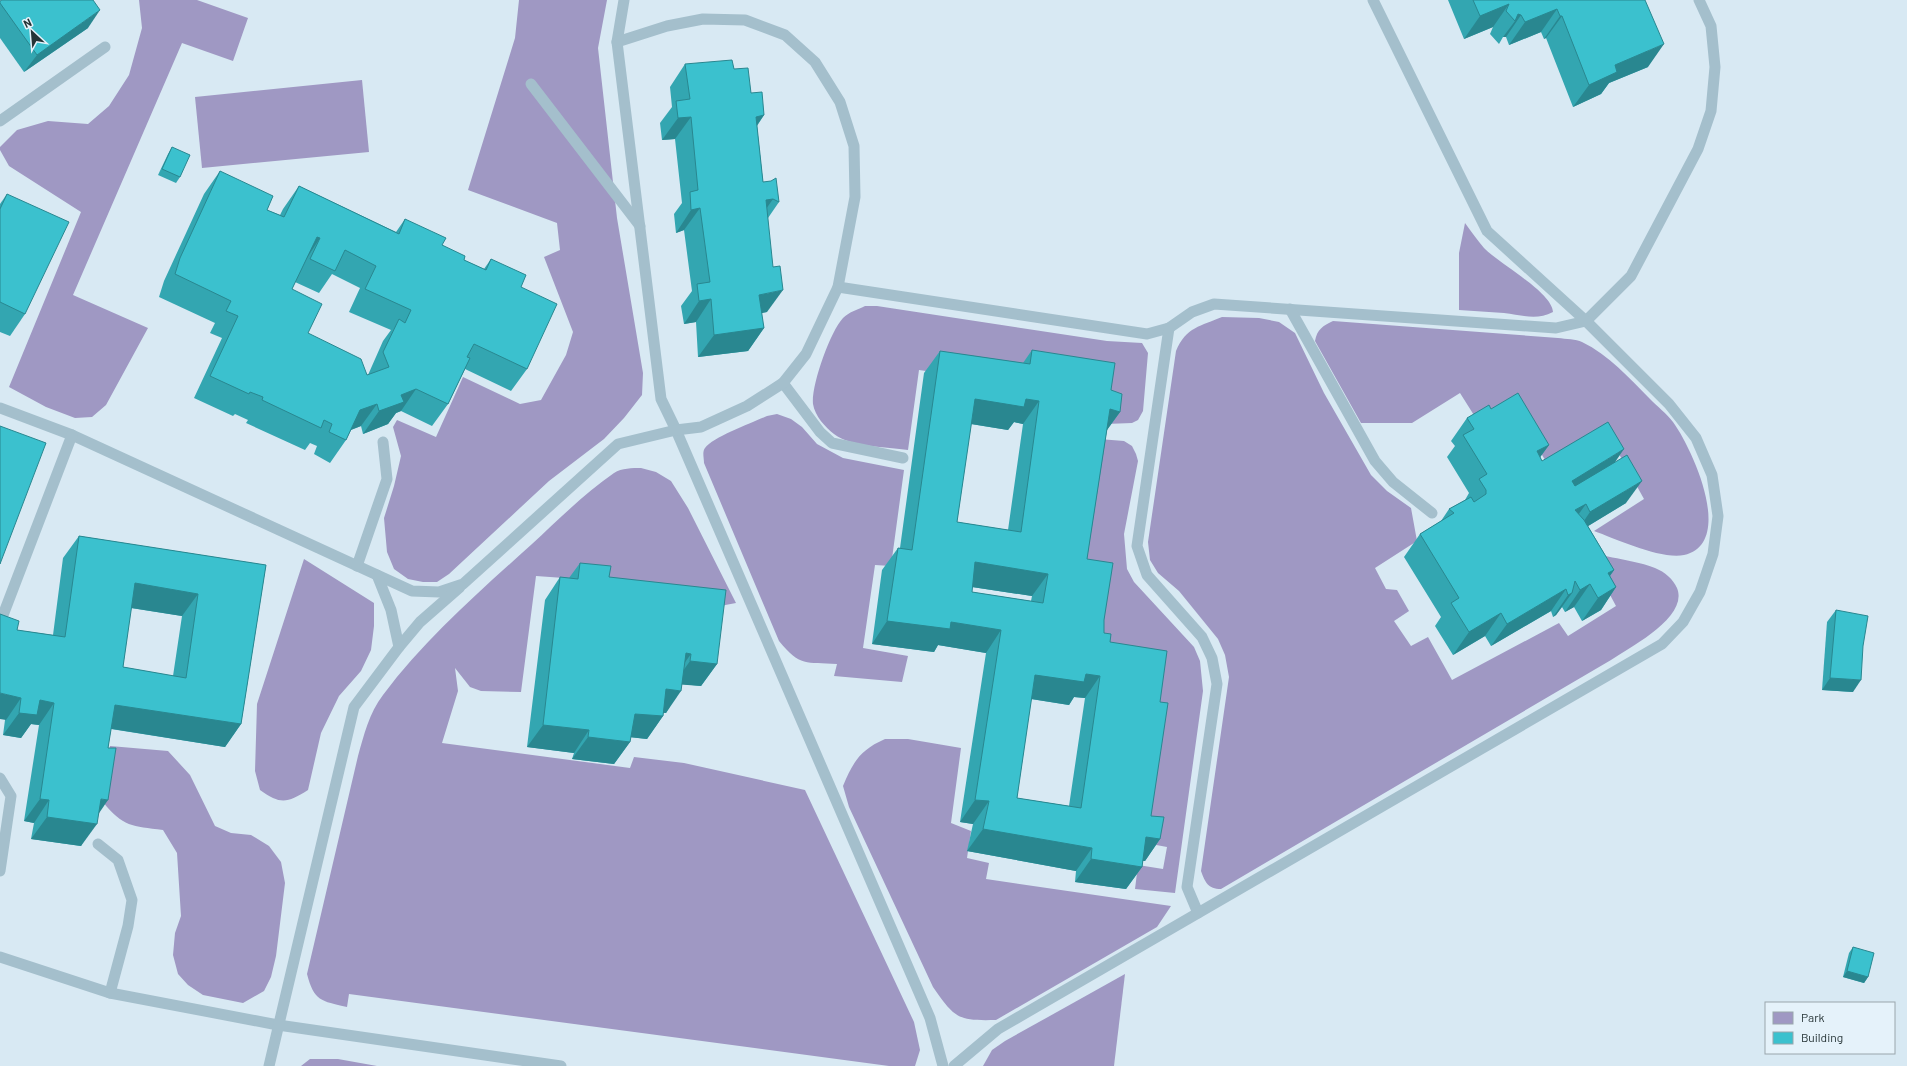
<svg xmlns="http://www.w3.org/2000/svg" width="1907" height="1066" font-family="Barlow,sans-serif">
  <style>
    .green { fill: #9f98c3 }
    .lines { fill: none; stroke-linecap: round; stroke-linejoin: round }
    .service { stroke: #a4bfcc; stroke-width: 11 }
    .wall { fill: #33a6b1; fill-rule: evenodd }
    .shaded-wall { fill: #298790 }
    .building { fill: #3bc1ce; stroke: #298790; fill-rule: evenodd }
  </style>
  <rect width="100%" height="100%" fill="#d8e9f3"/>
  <g class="green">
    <path d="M139 0H197L248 18 233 61 182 43 73 295 148 328 106 405 92 417 75 418 46 407 9 387 81 212 9 166 0 150V147L17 130 48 121 88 124 109 106 129 75 142 28Z"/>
    <path d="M519 0H607L598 48 617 218 643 373 642 395 624 418 604 439 549 481 449 574 437 582H423L408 579 394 569 387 552 384 518 394 486 401 456 393 427 397 420 436 437 463 377 520 404 541 400 566 355 573 332 544 257 560 250 557 223 468 190 515 38Z"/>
    <path d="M362 80 369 152 202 168 195 97Z"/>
    <path d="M1465 223C1471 231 1477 240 1484 248 1498 263 1552 292 1553 312 1536 321 1522 315 1504 313 1489 312 1474 311 1459 310V253Z"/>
    <path d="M865 306H877L1107 341 1142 343 1148 353 1143 411 1138 420 1132 423 1106 424 1009 383 919 370 908 450C887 447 850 447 834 434 825 427 815 416 813 404 811 386 830 332 843 318 849 312 857 310 865 306Z"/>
    <path d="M1222 317 1259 318 1279 322 1295 333 1324 393 1371 475 1387 491 1411 508 1417 541 1375 568 1386 589 1397 590 1409 611 1394 621 1411 646 1428 637 1452 680 1559 623 1568 636 1616 606 1587 552C1606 557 1638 561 1655 568 1665 572 1673 579 1677 588 1689 617 1630 647 1611 660L1221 889C1208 889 1205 882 1201 871L1229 677 1225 655 1218 639 1179 591 1158 573 1150 560 1148 542 1176 351C1186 327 1201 326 1222 317Z"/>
    <path d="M1333 321 1558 338C1566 339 1576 339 1582 342 1609 355 1629 378 1650 399 1657 406 1667 414 1673 422 1692 448 1736 543 1684 555 1662 560 1616 539 1594 531L1644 499 1604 427 1545 460 1510 400 1477 420 1460 393 1412 423H1361L1315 341C1317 329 1323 326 1333 321Z"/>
    <path d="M777 414 791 419 802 427 817 444 843 458 904 470 891 566 875 565 863 648 908 656 902 682 834 676 837 664C806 662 800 667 779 641L704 463C704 458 702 452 705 448 713 437 754 422 767 416Z"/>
    <path d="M1099 439 1124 441 1132 446 1136 454 1138 461 1124 534 1127 569 1134 582 1194 647 1200 661 1203 691 1175 893 1135 889 1138 865 1163 869 1167 847 1151 844 1098 651 1080 575Z"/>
    <path d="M641 468 656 472 671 481 688 508 736 603 720 606 606 581 536 576 521 692 481 691 470 687 455 668 458 691 442 743 630 768 634 757 684 763 805 790 914 1022 920 1050 915 1066H889L349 994 347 1007C321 1001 314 1001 307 974L358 756C364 735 369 713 383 695 425 639 480 591 532 544 558 520 585 493 614 473 622 468 632 468 641 468Z"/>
    <path d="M304 559 374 603V626L371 650 361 671 339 696 321 733 308 790C287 803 281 805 260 790L255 771 257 704Z"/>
    <path d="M885 739H908L961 748 951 823 971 831 967 858 989 863 986 879 1171 906 1157 927 996 1020C957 1021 955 1018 933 987L849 807 843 786C853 762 860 750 885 739Z"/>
    <path d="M110 746 168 751 190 775 215 826 231 833 251 835 269 846 281 862 285 883 276 956 271 977 264 991 243 1003 203 995 188 985 178 974 173 955 175 933 181 916 177 853 163 830C132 826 123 827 103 802Z"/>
    <path d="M1125 974 1114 1066H983L992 1050 1005 1041Z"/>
    <path d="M310 1059H338L377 1066H301Z"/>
  </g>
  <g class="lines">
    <g class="service">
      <path d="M624 0 617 42 661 399 676 430 930 1018 943 1066"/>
      <path d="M531 84 640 226"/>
      <path d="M0 121 105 47"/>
      <path d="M838 287 1147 334 1169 328 1192 312 1214 304 1556 328 1586 321 1631 276 1698 149 1711 111 1715 67 1711 26 1699 0"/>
      <path d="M1290 309 1375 461 1393 482 1432 513"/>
      <path d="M1169 328 1137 546 1147 575 1202 637 1212 658 1217 684 1187 887 1198 913"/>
      <path d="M783 383 820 432 832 443 903 458"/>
      <path d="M0 408 72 435 412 591 439 592 463 584 618 444 676 430 701 427 747 406 783 383 806 354 838 287 855 197 854 146 840 102 815 62 785 35 745 20 703 19 667 26 617 42"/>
      <path d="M357 566 387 479 383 442"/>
      <path d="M377 575 391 610 399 647 420 622 460 587"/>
      <path d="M0 623 72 435"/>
      <path d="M0 778 11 796 0 871"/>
      <path d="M98 844 118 860 132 900 128 926 110 993"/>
      <path d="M0 957 110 993 278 1025 561 1066"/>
      <path d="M269 1066 354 707 399 647"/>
      <path d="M954 1066 998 1029 1662 644 1683 622 1700 592 1713 554 1718 516 1712 475 1696 438 1669 404 1586 321 1487 231 1373 0"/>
    </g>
  </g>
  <g class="wall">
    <path d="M1448 0H1645L1648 67 1609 83 1601 94 1573 107 1546 38 1544 39 1541 32 1509 45 1506 37H1503L1499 44 1490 34 1493 27 1464 39Z"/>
    <path d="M0 1 88 28 24 72 0 38Z"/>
    <path d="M685 64 734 69 751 93 764 115 757 126 763 182 779 202 768 218 767 312 761 313 764 328 748 351 698 357 696 322 684 324 681 306 692 291 684 230 676 233 674 214 682 203 675 139 662 140 660 123 672 107 670 87Z"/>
    <path d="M172 147 180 177 176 183 158 175 168 154Z"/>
    <path d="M220 171 267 210 280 215 283 209 299 186 396 232 405 219 464 260 484 269 491 259 521 287 527 369 511 391 465 369 448 404 432 426 401 411 396 413 388 424 363 434 361 426 351 430 346 440 330 463 314 454 317 446 310 443 305 450 246 423 248 420 235 414 233 416 194 398 222 338 210 333 215 323 159 297 164 281 204 194ZM332 274 360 288 349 312 391 330 383 341 368 375H367L308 333 292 289 295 282 319 293Z"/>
    <path d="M7 194 25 314 10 336 0 332V204Z"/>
    <path d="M1032 350 1111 390 1120 412 1107 430 1087 559 1104 620V633L1110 642 1160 702 1151 816 1160 839 1145 861H1143L1142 867 1126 889 1075 882 1076 871 967 851 973 824 960 822 986 653 938 645 934 652 872 644 882 570 898 548H900L924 373 940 351 1023 363ZM1014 422 1023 424 1008 530 957 522 971 424 1008 430ZM972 587 1032 596 1031 601 972 592ZM1074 697 1085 698 1069 806 1017 798 1031 699 1069 705Z"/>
    <path d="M1491 409 1549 445 1540 457 1542 461 1615 462 1626 503 1588 526 1614 570 1610 576 1616 587 1601 610 1582 621 1574 607 1565 612 1562 607 1556 615 1553 617 1551 611 1491 646 1485 636 1453 655 1435 626 1441 617 1404 557 1420 534 1441 521 1449 509 1465 500 1469 493 1447 457 1455 446 1451 441 1467 418Z"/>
    <path d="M79 536 266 565 241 724 225 747 111 729 98 814 81 846 31 839 34 823 24 821 39 725 31 724 21 738 3 735 17 630 53 635 63 558ZM131 608 182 616 173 676 123 667Z"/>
    <path d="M580 563 609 577 717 664 701 686 682 684 666 713H663V716L647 739 630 737V742L614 764 572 759 574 753 527 747 545 600 560 577 569 578Z"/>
    <path d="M1836 610 1853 692 1822 690 1827 622Z"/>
    <path d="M1853 947 1868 977 1864 983 1843 977 1849 953Z"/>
  </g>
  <g class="shaded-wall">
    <path d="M1509 4 1493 27 1464 39 1480 16Z"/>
    <path d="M1557 9 1541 32 1509 45 1525 22Z"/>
    <path d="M100 10 88 28 24 72 37 55Z"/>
    <path d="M1518 14 1521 15 1506 37H1503L1515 21Z"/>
    <path d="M1560 16H1562L1546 38 1544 39Z"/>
    <path d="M1664 44 1648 67 1609 83 1601 94 1573 107 1589 85 1615 65Z"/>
    <path d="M764 115 748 138 756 117Z"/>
    <path d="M691 117 675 139 662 140 678 118Z"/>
    <path d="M773 199 757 222 766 200Z"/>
    <path d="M700 208 684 230 676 233 691 210Z"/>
    <path d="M317 237 320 238 305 261Z"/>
    <path d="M783 290 767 312 743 317 759 295Z"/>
    <path d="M711 299 696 322 684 324 699 301Z"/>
    <path d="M764 328 748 351 698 357 714 335Z"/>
    <path d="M416 389 401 411 396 413 388 424 363 434 379 411 401 395Z"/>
    <path d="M975 399H1026L1039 401 1023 424 1014 422 1008 430 959 422Z"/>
    <path d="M377 404 361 426 345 432 360 410Z"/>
    <path d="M1110 409 1120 412 1104 434Z"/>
    <path d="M1549 445 1533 467 1537 451Z"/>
    <path d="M1624 449 1609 471 1556 504 1572 481Z"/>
    <path d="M1642 481 1626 503 1575 534 1590 512Z"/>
    <path d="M1586 504 1570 526 1575 510Z"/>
    <path d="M975 562 1048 574 1032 596 959 585Z"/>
    <path d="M1614 570 1598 593 1608 573Z"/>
    <path d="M135 583 198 594 182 616 119 606Z"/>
    <path d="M1590 584 1574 607 1565 612 1580 590Z"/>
    <path d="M1616 587 1601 610 1582 621 1598 598Z"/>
    <path d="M1566 589 1551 611 1491 646 1507 624Z"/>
    <path d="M1572 593 1556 615 1553 617 1568 595Z"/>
    <path d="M1501 613 1485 636 1453 655 1469 632Z"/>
    <path d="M887 621 951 622 1001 630 986 653 938 645 934 652 872 644Z"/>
    <path d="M686 653 691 654 675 676Z"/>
    <path d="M690 661 717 664 701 686 674 684Z"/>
    <path d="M1086 674 1100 676 1085 698 1074 697 1069 705 1019 697 1035 675Z"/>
    <path d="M1830 678 1861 680 1853 692 1822 690Z"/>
    <path d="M666 689 681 691 666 713 650 712Z"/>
    <path d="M0 693 21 698 6 720 0 719Z"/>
    <path d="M40 700 54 703 39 725 31 724 21 738 3 735 19 713Z"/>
    <path d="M115 705 241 724 225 747 100 727Z"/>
    <path d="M635 714 663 716 647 739 619 736Z"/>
    <path d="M543 725 589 730 574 753 527 747Z"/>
    <path d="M588 737 630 742 614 764 572 759Z"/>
    <path d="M40 799 49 800 34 823 24 821Z"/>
    <path d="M101 799 108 800 93 822Z"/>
    <path d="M975 800 989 801 973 824 960 822Z"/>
    <path d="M47 817 97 824 81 846 31 839Z"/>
    <path d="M983 829 1092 848 1076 871 967 851Z"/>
    <path d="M1146 837 1160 839 1145 861 1131 860Z"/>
    <path d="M1091 859 1142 867 1126 889 1075 882Z"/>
    <path d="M1847 971 1868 977 1864 983 1843 977Z"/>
  </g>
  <g class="building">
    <path d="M2 0H93L100 10 37 55 0 3V1Z"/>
    <path d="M1473 0H1645L1664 44 1615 65 1617 72 1589 85 1562 16H1560L1557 9 1525 22 1521 15 1518 14 1515 21 1506 11 1509 4 1480 16Z"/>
    <path d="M732 60 734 69 748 68 751 93 762 92 764 115 756 117 763 182 771 181 776 178 779 202 773 199 766 200 773 267 780 266 783 290 759 295 764 328 714 335 711 299 699 301 697 284 710 282 700 208 691 210 690 192 698 190 691 117 678 118 676 101 690 99 685 64Z"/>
    <path d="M172 147 190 155 180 177 162 169Z"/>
    <path d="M220 171 273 196 267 210 284 217 299 186 399 234 405 219 446 238 442 245 465 256 464 260 486 270 491 259 526 275 521 287 557 304 527 369 474 344 467 357 470 358 448 404 416 389 401 395 404 402 379 411 377 404 360 410 346 440 329 432 332 424 324 420 321 428 262 400 263 397 250 392 249 394 210 376 238 316 226 311 231 301 175 274 180 258ZM317 237 320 238 310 259 335 271 345 250 376 266 365 289 411 310 405 323 399 319 383 352 389 367 367 375 361 359 308 333 322 304 292 289Z"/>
    <path d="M7 194 69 222 25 314 0 302V209Z"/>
    <path d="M1032 350 1115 363 1111 390 1122 394 1120 412 1110 409 1087 559 1113 563 1104 620V633L1111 634 1110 642 1167 651 1160 702 1168 703 1151 816 1164 817 1160 839 1146 837 1142 867 1091 859 1092 848 983 829 989 801 975 800 1001 630 951 622 950 629 887 621 898 548 912 550 940 351 1030 364ZM975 399 1024 407 1026 399 1039 401 1021 532 957 522ZM975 562 1048 574 1043 603 972 592ZM1086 674 1100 676 1081 808 1017 798 1035 675 1084 682Z"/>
    <path d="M1518 393 1549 445 1537 451 1542 461 1608 422 1624 449 1572 481 1575 486 1627 455 1642 481 1590 512 1586 504 1575 510 1584 520 1614 570 1608 573 1616 587 1598 598 1590 584 1580 590 1575 581 1572 593 1568 595 1566 589 1507 624 1501 613 1469 632 1451 603 1459 598 1420 534 1454 513 1449 509 1471 497 1474 502 1486 494V490L1479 479 1487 474 1463 435 1474 429 1467 418 1489 405 1491 409Z"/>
    <path d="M0 426 46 443 0 564Z"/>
    <path d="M79 536 266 565 241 724 115 705 108 748H116L108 800 101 799 97 824 47 817 49 800 40 799 54 703 40 700 37 715 19 713 21 698 0 693V614L19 621 17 630 65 637ZM135 583 198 594 186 678 123 667Z"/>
    <path d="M580 563 611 566 609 577 726 590 717 664 690 661 691 654 686 653 681 691 666 689 663 716 635 714 630 742 588 737 589 730 543 725 560 577 578 579Z"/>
    <path d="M1836 610 1868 616 1863 646 1861 680 1830 678Z"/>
    <path d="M1853 947 1874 953 1868 977 1847 971Z"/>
  </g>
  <rect x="1765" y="1002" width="130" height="52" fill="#e5f2fa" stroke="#99a6ac"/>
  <rect x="1773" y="1012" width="20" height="12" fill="#9f98c3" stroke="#99a6ac"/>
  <text x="1801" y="1022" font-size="12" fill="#263436">Park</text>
  <rect x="1773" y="1032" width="20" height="12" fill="#3bc1ce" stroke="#99a6ac"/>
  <text x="1801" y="1042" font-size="12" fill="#263436">Building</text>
  <g transform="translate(32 32) rotate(334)" stroke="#e5f2fa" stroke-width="3" paint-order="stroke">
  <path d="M0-3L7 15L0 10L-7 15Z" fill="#263436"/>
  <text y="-6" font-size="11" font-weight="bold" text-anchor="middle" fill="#263436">N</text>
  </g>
</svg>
